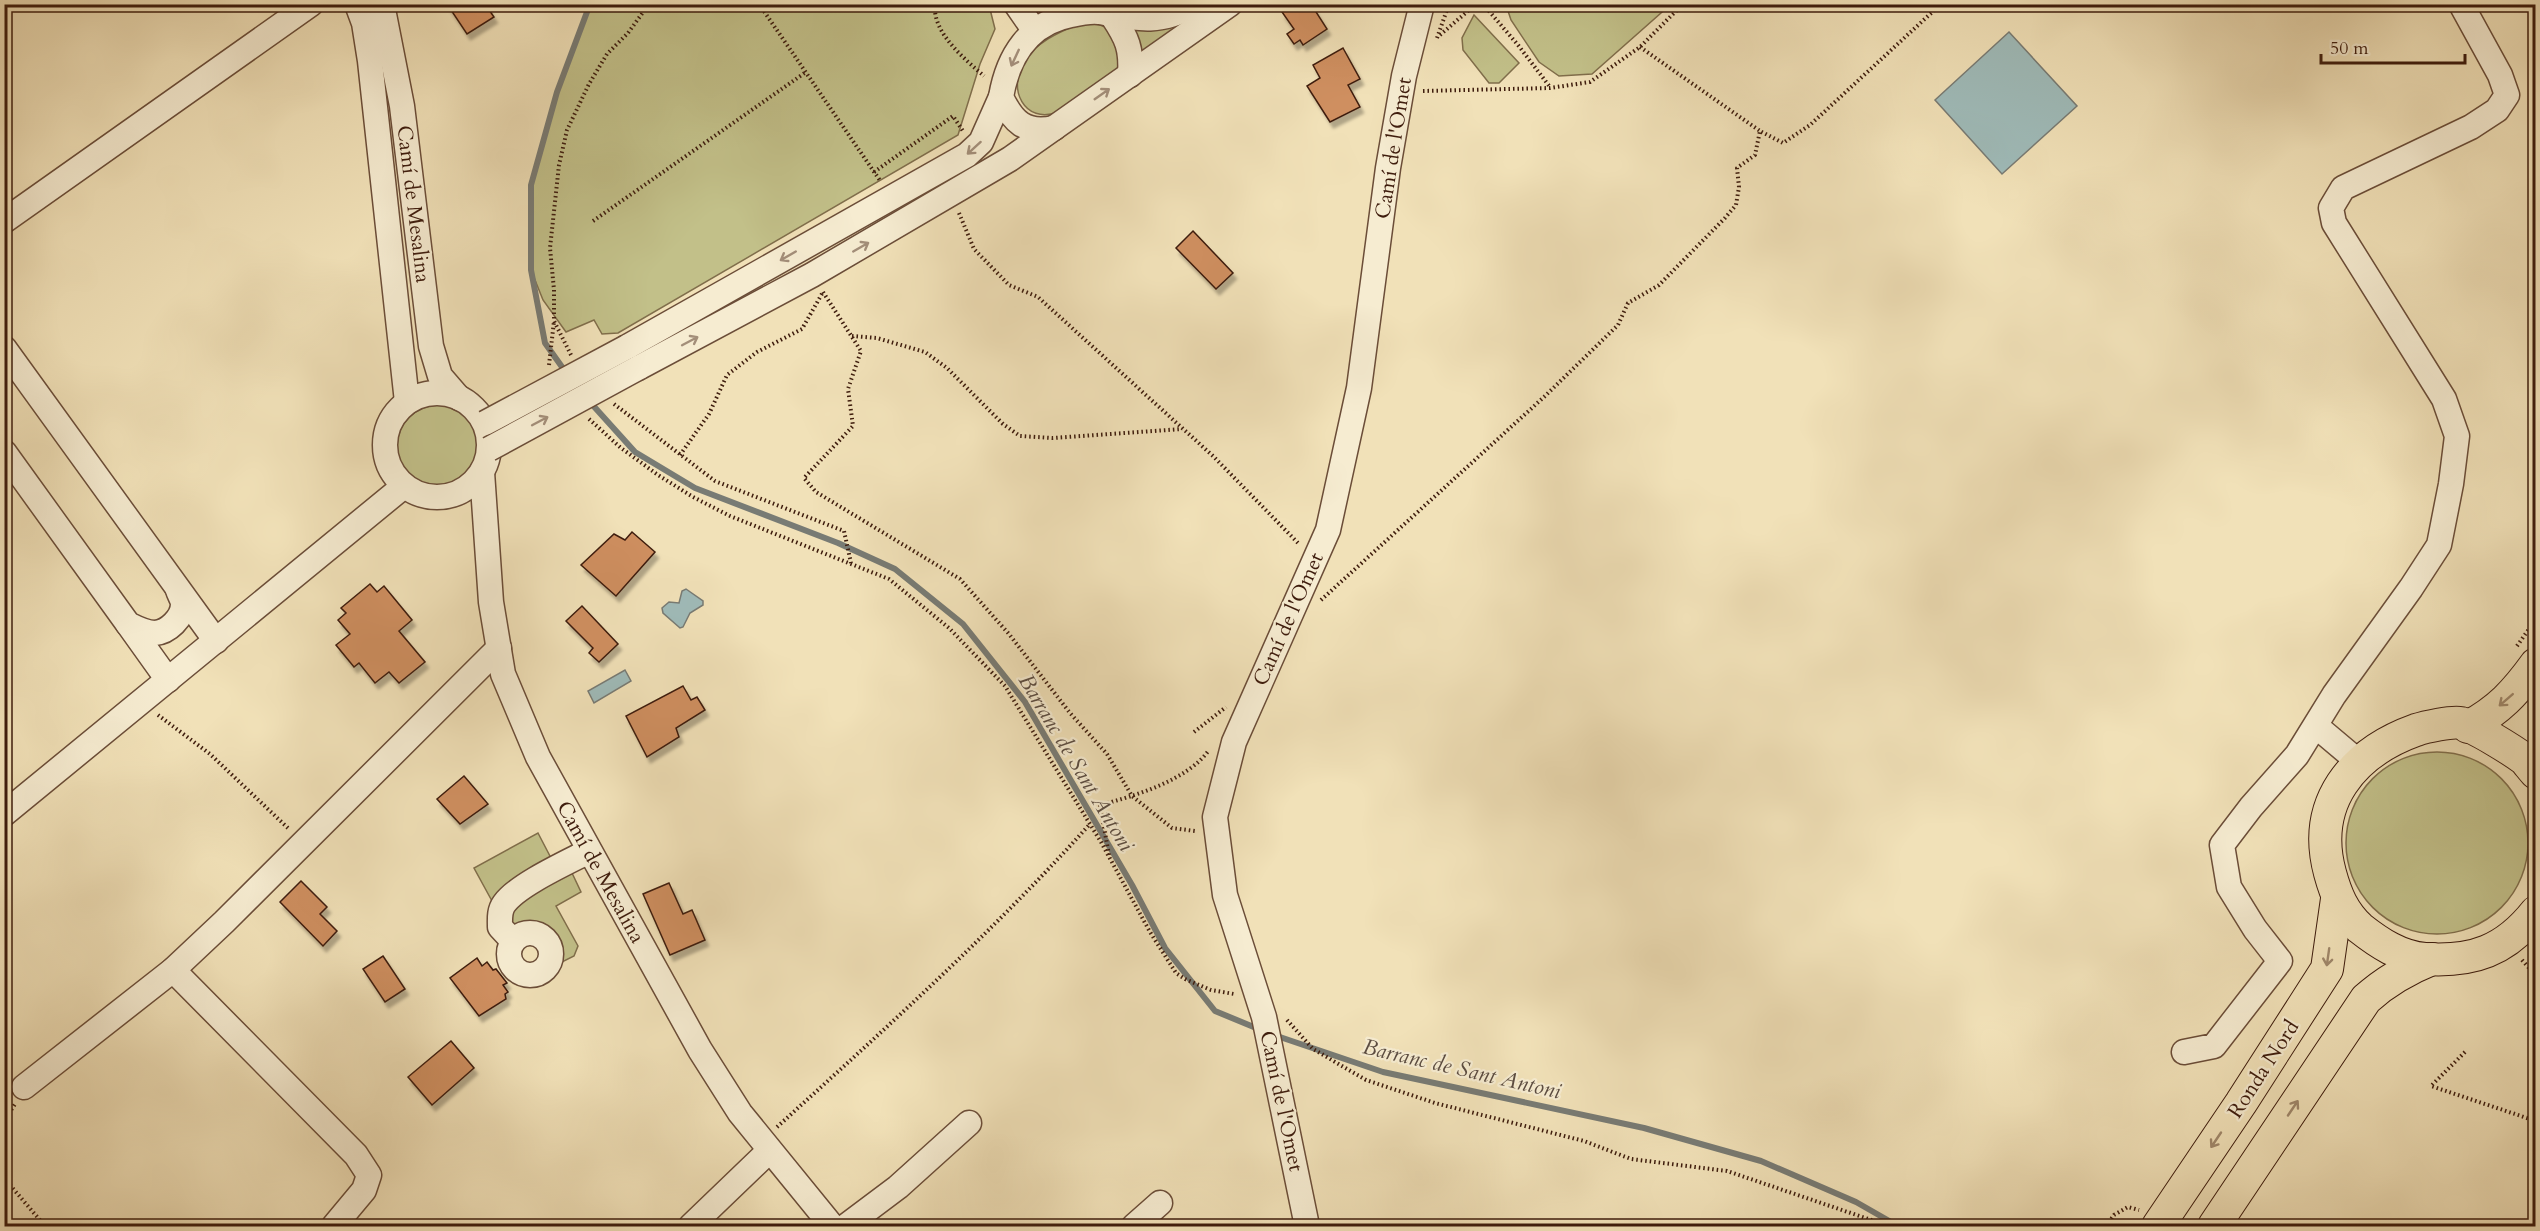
<svg xmlns="http://www.w3.org/2000/svg" width="2540" height="1231" font-family="Cardo,serif">
  <style>
    .green { fill: #c2c089; stroke: #806e4b; stroke-width: 1.5 }
    .water { fill: #9fbbb9; stroke: #787b74; stroke-width: 1.5 }
    .lines { fill: none; stroke-linecap: round; stroke-linejoin: round }
    .stream { stroke: #787b74; stroke-width: 6 }
    .building { fill: #cf8f61; stroke: #3e1c0d; stroke-width: 1.5; filter: url(#shadow) }
    .minor-casing { stroke: #6b4d38; stroke-width: 27 }
    .major-casing { stroke: #3e1c0d; stroke-width: 34 }
    .path { stroke: #3e1c0d; stroke-width: 4; stroke-dasharray: 1.5 3; stroke-linecap: butt }
    .minor { stroke: #f6ecd1; stroke-width: 24 }
    .major { stroke: #f1e1b8; stroke-width: 32 }
    .minor-bridge-casing { stroke: #6b4d38; stroke-width: 27; stroke-linecap: butt }
    .minor-bridge { stroke: #f6ecd1; stroke-width: 24 }
    .oneway { stroke: #a38e79 }
    .oneway2 { stroke: #a0886b }
    .labels { text-anchor: middle; stroke-width: 4.5; stroke-linejoin: round; paint-order: stroke }
    .street-label { font-size: 21px; fill: #3e1c0d; stroke: #f6ecd1 }
    .water-label { font-size: 22px; font-style: italic; fill: #5b4c41; stroke: #f6ecd1 }
  </style>
  <defs>
    <filter id="shadow"><feDropShadow dx="3.5" dy="6" stdDeviation="1.5" flood-color="#0004"/></filter>
  </defs>
  <rect width="100%" height="100%" fill="#f1e1b8"/>
  <filter id="stains"><feTurbulence type="fractalNoise" baseFrequency=".00333" numOctaves="4"/><feColorMatrix values="0 0 0 0 .2 0 0 0 0 .09 0 0 0 0 .02 0 0 0 .5 -.17"/></filter>
  <radialGradient id="worn" r=".72"><stop offset=".6" stop-color="#630" stop-opacity="0"/><stop offset="1" stop-color="#630" stop-opacity=".3"/></radialGradient>
  <g class="green">
    <path d="M590 4 989 5 995 29 980 64 958 135 618 333 602 334 594 320 566 332 543 300 531 270V185L557 92Z"/>
    <path d="M1203 5H1212L1138 56 1129 27Z"/>
    <path d="M1506 5V4L1670 5 1592 74 1559 76 1539 62 1511 20Z"/>
    <path d="M1474 15 1519 63 1499 83H1489L1463 50 1462 38Z"/>
    <path d="M1081 23C1113 22 1117 35 1122 63L1116 72C1101 83 1074 106 1058 112 1024 125 1007 88 1024 62 1037 41 1060 32 1081 23Z"/>
    <circle cx="439" cy="447" r="42"/>
    <circle cx="2437" cy="843" r="91"/>
    <path d="M538 833 552 860 492 901 474 868Z"/>
    <path d="M572 873 581 892 556 906 578 946 574 956 560 963C562 942 551 923 528 925 522 925 520 928 514 926L509 922 510 909 519 901Z"/>
  </g>
  <g class="water">
    <path d="M2009 32 2077 106 2002 174 1935 100Z"/>
    <path d="M686 589 703 601V605L690 613 683 627 680 628 663 613 662 608 669 602 679 603 682 591Z"/>
    <path d="M625 670 631 681 594 703 588 691Z"/>
  </g>
  <g class="lines">
    <g class="stream">
      <path d="M567 374 545 343 531 270V185L557 92 590 4"/>
      <path d="M589 401 635 452 695 488 838 543 895 569 963 624 1025 702 1132 885 1165 948 1215 1011 1261 1030"/>
      <path d="M1274 1035 1383 1072 1644 1128 1761 1161 1856 1202 1898 1226"/>
    </g>
  </g>
  <g class="building">
    <path d="M447 4H485L494 17 467 34Z"/>
    <path d="M1294 4H1311L1327 29 1303 45 1300 40 1294 44 1287 34 1294 29 1282 12Z"/>
    <path d="M1343 48 1360 79 1348 85 1360 107 1330 122 1307 86 1320 78 1313 65Z"/>
    <path d="M1193 231 1233 273 1216 289 1176 248Z"/>
    <path d="M632 532 655 552 616 596 581 565 614 534 625 540Z"/>
    <path d="M370 584 377 592 384 586 412 620 399 631 425 662 399 683 389 672 375 683 359 663 354 667 336 645 350 634 338 620 346 613 341 608Z"/>
    <path d="M582 606 618 644 599 662 589 653 593 648 566 621Z"/>
    <path d="M683 686 691 700 697 697 705 710 676 728 679 737 647 757 626 716Z"/>
    <path d="M464 776 488 804 460 824 437 799Z"/>
    <path d="M301 881 327 907 320 914 337 931 323 946 280 902Z"/>
    <path d="M669 883 683 914 692 910 705 940 670 955 643 894Z"/>
    <path d="M383 956 405 989 385 1002 363 969Z"/>
    <path d="M477 958 482 966 487 962 493 970 496 969 507 983 503 985 508 992 505 994 506 999 479 1016 450 978Z"/>
    <path d="M451 1041 474 1068 432 1105 408 1077Z"/>
  </g>
  <g class="lines">
    <g class="minor-casing">
      <g id="minor">
        <path d="M357 4 364 23 370 61 407 402"/>
        <path d="M382 4 402 106 431 346 440 376 459 398"/>
        <path d="M1016 4 1034 30"/>
        <path d="M1113 17C1127 38 1132 49 1130 75"/>
        <path d="M1054 128C1025 134 1013 122 1001 97 1008 56 1029 23 1071 15 1080 13 1090 11 1099 12 1132 18 1161 26 1193 4"/>
        <path d="M4 221 311 4"/>
        <path d="M627 347 967 155 981 142 1001 97"/>
        <path d="M4 348 216 641"/>
        <path d="M638 368 812 275 1010 159 1230 4"/>
        <circle cx="437" cy="445" r="52"/>
        <path d="M4 452 128 624C136 628 145 633 155 633 168 632 183 618 183 604 183 600 179 594 178 590"/>
        <path d="M482 472 491 602 503 674 538 757 700 1050 740 1113 832 1226"/>
        <path d="M128 624 168 680"/>
        <path d="M2316 726 2360 763"/>
        <path d="M4 814 404 486"/>
        <circle cx="530" cy="954" r="21"/>
        <path d="M513 941 500 927C500 919 499 911 504 904 517 885 568 862 589 851"/>
        <path d="M173 970 356 1155 369 1175 364 1190 334 1226"/>
        <path d="M2184 1052 2214 1046 2280 961 2255 929 2229 887 2222 845 2251 807 2297 755 2334 695 2411 588 2439 545 2451 484 2457 436 2444 399 2334 223 2331 208 2343 188 2471 127 2497 110 2507 95 2500 75 2461 4"/>
        <path d="M24 1087 173 970 224 922 499 648"/>
        <path d="M691 1226 769 1151"/>
        <path d="M846 1226 898 1187 969 1123"/>
        <path d="M1134 1226 1160 1203"/>
        <path d="M1307 1226 1264 1017 1225 895 1215 817 1234 742 1328 530 1359 388 1388 168 1404 76 1422 4"/>
      </g>
    </g>
    <g class="major-casing">
      <g id="major">
        <path d="M2468 727C2499 710 2515 693 2536 664"/>
        <path d="M2536 773C2532 769 2528 763 2524 759 2512 750 2475 727 2461 723 2452 721 2425 727 2416 730 2352 753 2311 803 2330 873 2336 895 2343 912 2360 928 2379 943 2400 957 2425 959 2473 962 2505 951 2536 912"/>
        <path d="M2158 1226 2241 1103 2327 969 2337 899"/>
        <path d="M2214 1226 2366 999C2386 981 2407 969 2432 959"/>
      </g>
    </g>
    <g class="path">
      <path d="M759 4 881 182"/>
      <path d="M935 4C932 33 965 59 984 76"/>
      <path d="M1483 4 1518 45 1550 87"/>
      <path d="M1440 35 1476 4"/>
      <path d="M1437 38 1449 4"/>
      <path d="M1640 47 1760 131"/>
      <path d="M1423 91 1550 88 1590 82 1640 47 1683 4"/>
      <path d="M874 172 953 116 963 131"/>
      <path d="M959 213 974 249 1009 285 1038 297 1213 456 1300 545"/>
      <path d="M593 221 806 72"/>
      <path d="M823 292 861 351 848 389 853 426 804 478 816 492 960 579 1009 634 1070 713 1107 754 1132 796 1172 828 1195 831"/>
      <path d="M852 336 877 338 925 352 947 368 1003 424 1020 436 1053 438 1182 429"/>
      <path d="M571 355 554 321V290L550 248 559 165 567 130 589 84 607 54 628 33 649 4"/>
      <path d="M549 365 554 321"/>
      <path d="M614 404 715 481 844 531 851 563"/>
      <path d="M589 419 621 448 658 475 693 497 730 516 889 579 949 628 1005 686 1101 842 1150 932 1176 973 1185 979 1211 990 1234 994"/>
      <path d="M680 455 709 414 727 375 757 352 802 329 823 292"/>
      <path d="M1321 600 1544 397 1618 325 1628 303 1659 285 1725 218 1736 205 1739 187 1737 168 1755 155 1760 131 1783 143 1810 125 1941 4"/>
      <path d="M2517 646 2536 619"/>
      <path d="M158 715 210 754 290 830"/>
      <path d="M1194 732 1226 707"/>
      <path d="M1109 855 1100 805C1135 796 1188 780 1209 750"/>
      <path d="M2522 960 2536 976"/>
      <path d="M1287 1020 1313 1049 1366 1080 1435 1103 1584 1141 1631 1159 1727 1171 1889 1226"/>
      <path d="M2465 1052 2431 1086 2536 1121"/>
      <path d="M4 1121 15 1104"/>
      <path d="M777 1127C885 1029 993 932 1090 824"/>
      <path d="M4 1178 45 1226"/>
      <path d="M2106 1226 2114 1215 2128 1207 2139 1210"/>
    </g>
    <use href="#minor" class="minor"/>
    <use href="#major" class="major"/>
    <g class="minor-bridge-casing">
      <g id="minor-bridge">
        <path d="M485 423 627 347"/>
        <path d="M489 449 638 368"/>
      </g>
    </g>
    <use href="#minor-bridge" class="minor-bridge"/>
  </g>
  <defs><path id="oneway-shaft" d="M-6 0H5M1.5-3L5.5 0L1.5 3" fill="none" stroke-width="1.6" stroke-linecap="round" stroke-linejoin="round" transform="scale(1.5)"/></defs>
  <g class="oneway">
    <use href="#oneway-shaft" transform="translate(1015 58) rotate(115)"/>
    <use href="#oneway-shaft" transform="translate(1102 94) rotate(-35)"/>
    <use href="#oneway-shaft" transform="translate(974 148) rotate(138)"/>
    <use href="#oneway-shaft" transform="translate(861 247) rotate(-30)"/>
    <use href="#oneway-shaft" transform="translate(788 256) rotate(150)"/>
    <use href="#oneway-shaft" transform="translate(690 341) rotate(-28)"/>
    <use href="#oneway-shaft" transform="translate(540 421) rotate(-28)"/>
  </g>
  <g class="oneway2">
    <use href="#oneway-shaft" transform="translate(2506 700) rotate(139)"/>
    <use href="#oneway-shaft" transform="translate(2328 957) rotate(98)"/>
    <use href="#oneway-shaft" transform="translate(2293 1108) rotate(-56)"/>
    <use href="#oneway-shaft" transform="translate(2216 1140) rotate(124)"/>
  </g>
  <g class="labels">
    <g class="street-label">
      <text transform="translate(1393 148) rotate(-81)" y="7">Camí de l'Omet</text>
      <text transform="translate(414 204) rotate(83)" y="7">Camí de Mesalina</text>
      <text transform="translate(1288 619) rotate(-66)" y="7">Camí de l'Omet</text>
      <text transform="translate(601 872) rotate(61)" y="7">Camí de Mesalina</text>
      <text transform="translate(2263 1069) rotate(-57)" y="7">Ronda Nord</text>
      <text transform="translate(1282 1101) rotate(78)" y="7">Camí de l'Omet</text>
    </g>
    <g class="water-label">
      <text transform="translate(1077 762) rotate(59)" y="8">Barranc de Sant Antoni</text>
      <text transform="translate(1462 1068) rotate(13)" y="8">Barranc de Sant Antoni</text>
    </g>
  </g>
  <rect width="2540" height="1231" fill="none" stroke="#f1e1b8" stroke-width="24"/>
  <rect x="6" y="6" width="2528" height="1219" fill="none" stroke="#3e1c0d" stroke-width="3"/>
  <rect x="12" y="12" width="2516" height="1207" fill="none" stroke="#3e1c0d" stroke-width="1.5"/>
  <path d="M2321 54v9h144v-9" fill="none" stroke="#3e1c0d" stroke-width="3"/>
  <text x="2330" y="54" font-size="18" fill="#3e1c0d" stroke="#f6ecd1" stroke-width="4.5" paint-order="stroke">50 m</text>
  <rect width="100%" height="100%" filter="url(#stains)"/>
  <rect width="100%" height="100%" fill="url(#worn)"/>
</svg>
